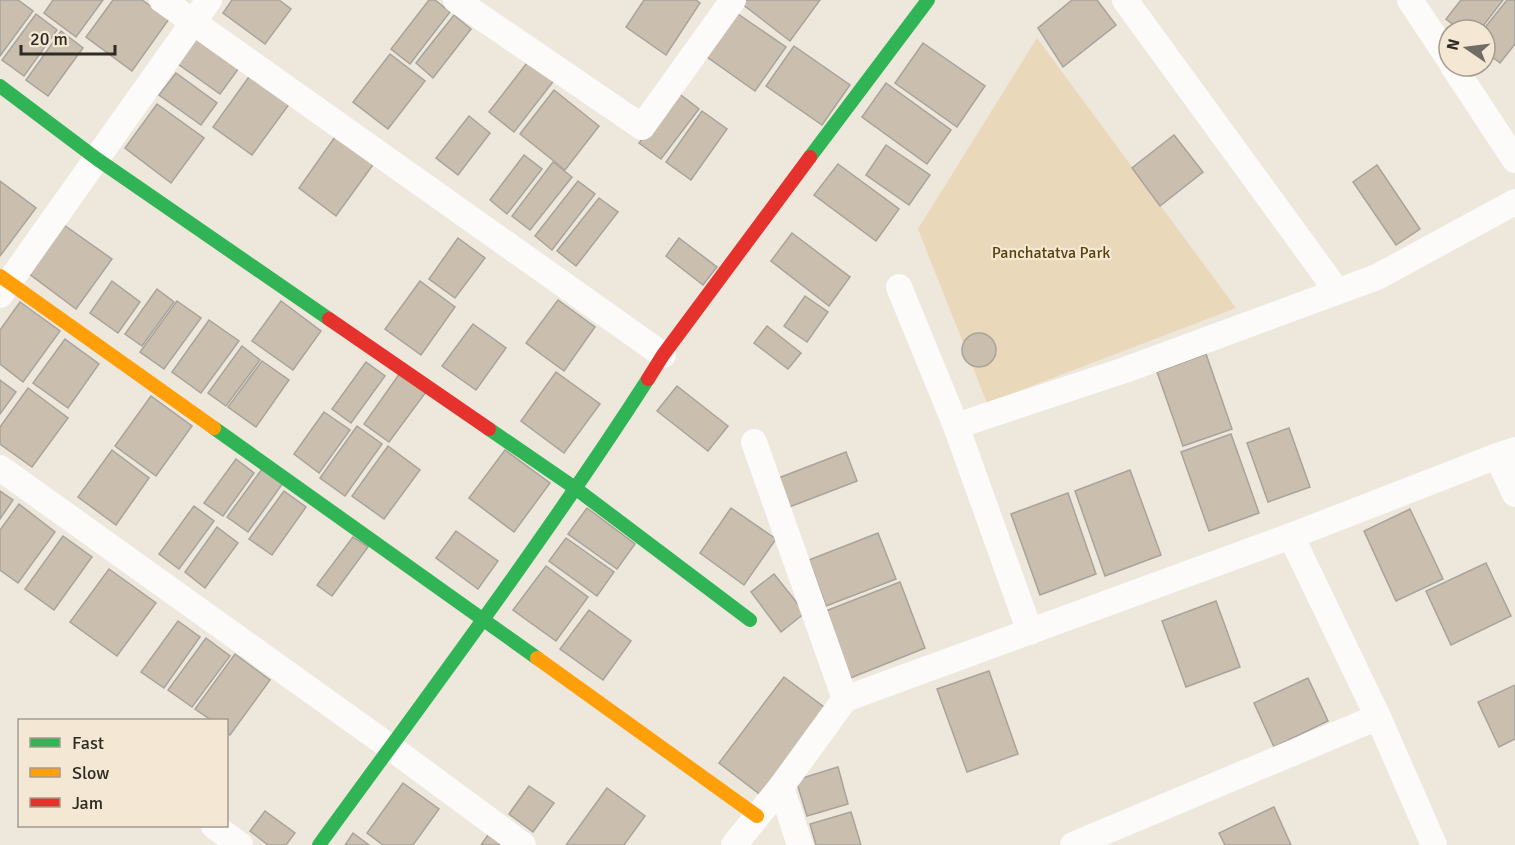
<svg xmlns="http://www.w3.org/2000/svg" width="1515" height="845" font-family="Signika,sans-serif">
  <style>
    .green { fill: #ead8bb }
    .building { fill: #cabfae; stroke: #a8a39b; stroke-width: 1.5 }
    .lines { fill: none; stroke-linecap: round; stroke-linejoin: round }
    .street { stroke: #fcfbfa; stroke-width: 26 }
    .fast { stroke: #30b455; stroke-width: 14 }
    .slow { stroke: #ff9f0a; stroke-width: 14 }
    .jam { stroke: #e5322d; stroke-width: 14 }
    .labels { text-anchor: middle; stroke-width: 4.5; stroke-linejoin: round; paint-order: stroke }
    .park-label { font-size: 16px; fill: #593f0a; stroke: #f4e8d5 }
  </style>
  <rect width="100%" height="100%" fill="#ede7dc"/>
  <path class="green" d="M1037 38 1236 308 987 403 918 229Z"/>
  <g class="building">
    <path d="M0 0H18L33 11 0 56Z"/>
    <path d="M53 0H103L76 37 44 13Z"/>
    <path d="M113 0H142L169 19 132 71 86 37Z"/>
    <path d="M232 0H279L291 9 265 44 223 13Z"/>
    <path d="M429 0H435L450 12 410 64 391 49Z"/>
    <path d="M644 0H696L700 3 666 55 626 27Z"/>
    <path d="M737 0H820L790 41Z"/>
    <path d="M1072 0H1097L1116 25 1063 67 1038 28Z"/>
    <path d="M1461 0H1503L1480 30H1460L1446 19Z"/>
    <path d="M1507 0H1515V44L1500 63 1485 51V30H1483Z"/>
    <path d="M36 14 57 30 24 76 2 60Z"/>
    <path d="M738 14 786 47 755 91 707 57Z"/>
    <path d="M454 15 471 29 433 78 416 63Z"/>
    <path d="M61 31 83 48 48 96 26 80Z"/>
    <path d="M197 38 239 68 220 94 178 64Z"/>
    <path d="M923 43 985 86 957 127 895 83Z"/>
    <path d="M794 46 850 85 822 125 766 86Z"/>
    <path d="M390 54 425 81 388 129 353 102Z"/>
    <path d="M530 59 555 79 514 132 489 112Z"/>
    <path d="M176 73 217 103 201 125 159 95Z"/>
    <path d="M251 74 290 103 252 155 213 127Z"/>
    <path d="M886 83 951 130 927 164 862 117Z"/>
    <path d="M554 90 599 126 565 170 520 134Z"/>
    <path d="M677 92 699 109 661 159 639 143Z"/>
    <path d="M157 104 204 138 171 183 125 148Z"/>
    <path d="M702 111 727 129 691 180 666 162Z"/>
    <path d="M469 116 490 133 458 175 436 158Z"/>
    <path d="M337 134 375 162 336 216 299 188Z"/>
    <path d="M1174 135 1203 172 1160 206 1132 168Z"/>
    <path d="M886 145 930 175 909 205 866 175Z"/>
    <path d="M524 155 542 169 507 214 490 200Z"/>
    <path d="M553 162 572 177 530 230 512 216Z"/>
    <path d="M838 164 899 209 876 241 814 195Z"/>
    <path d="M1377 165 1420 229 1396 245 1353 182Z"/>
    <path d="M0 181 36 208 0 256Z"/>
    <path d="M578 181 595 194 552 250 535 236Z"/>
    <path d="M599 198 618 212 576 266 557 251Z"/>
    <path d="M64 225 112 259 76 309 28 273Z"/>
    <path d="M792 233 850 277 829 306 771 261Z"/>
    <path d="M458 238 485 258 455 298 429 279Z"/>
    <path d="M679 238 717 267 703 285 666 256Z"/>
    <path d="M112 281 140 302 118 333 90 313Z"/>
    <path d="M420 281 455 307 421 355 385 329Z"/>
    <path d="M157 289 174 302 142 346 125 334Z"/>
    <path d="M805 296 828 312 807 342 784 326Z"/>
    <path d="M558 300 595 327 564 371 526 343Z"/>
    <path d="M177 301 201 318 164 369 140 352Z"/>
    <path d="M281 301 321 331 293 370 252 341Z"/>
    <path d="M20 302 60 331 23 382 0 364V330Z"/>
    <path d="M209 320 239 341 201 393 172 372Z"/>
    <path d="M473 324 506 348 476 390 442 366Z"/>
    <path d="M767 326 801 353 788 369 754 343Z"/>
    <circle cx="979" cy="350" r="17"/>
    <path d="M65 339 99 364 68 408 33 383Z"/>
    <path d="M242 346 260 360 226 406 208 393Z"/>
    <path d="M1206 354 1232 429 1183 446 1157 372Z"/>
    <path d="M262 361 289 380 256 427 228 407Z"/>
    <path d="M366 362 385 376 351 423 332 409Z"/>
    <path d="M556 372 600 404 564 453 521 421Z"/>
    <path d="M400 373 426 392 389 442 364 424Z"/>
    <path d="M0 380 16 392 0 414Z"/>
    <path d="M677 386 728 426 708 451 657 411Z"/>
    <path d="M28 388 68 418 32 467 0 444V427Z"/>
    <path d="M151 396 192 426 156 476 115 446Z"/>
    <path d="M324 412 350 430 319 473 294 454Z"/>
    <path d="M357 426 382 444 345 496 320 478Z"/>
    <path d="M1289 428 1310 487 1268 502 1247 443Z"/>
    <path d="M1231 434 1259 513 1209 531 1181 452Z"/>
    <path d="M388 446 420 470 384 519 352 496Z"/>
    <path d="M112 450 149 478 116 525 78 497Z"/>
    <path d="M505 450 550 483 514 532 469 498Z"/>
    <path d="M846 452 857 481 779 511 768 482Z"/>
    <path d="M236 459 254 473 223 516 204 503Z"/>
    <path d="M262 469 283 483 248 532 227 517Z"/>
    <path d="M1130 470 1161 555 1105 576 1075 491Z"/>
    <path d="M0 491 13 500 0 519Z"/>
    <path d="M284 491 306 507 272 555 249 539Z"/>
    <path d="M1068 493 1096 574 1040 595 1011 514Z"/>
    <path d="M19 504 55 532 18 583 0 570V530Z"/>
    <path d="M194 506 214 521 179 569 159 554Z"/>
    <path d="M587 508 635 544 617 569 568 534Z"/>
    <path d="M731 508 776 539 744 585 700 553Z"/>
    <path d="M1410 509 1443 579 1396 601 1364 531Z"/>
    <path d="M217 527 238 543 205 588 185 572Z"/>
    <path d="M456 531 498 561 478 589 436 558Z"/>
    <path d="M878 533 896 579 826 606 809 560Z"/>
    <path d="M63 536 92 557 54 610 25 589Z"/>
    <path d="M353 537 368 547 332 596 317 585Z"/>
    <path d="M566 538 614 572 597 596 549 561Z"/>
    <path d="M1486 563 1511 616 1451 645 1426 591Z"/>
    <path d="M546 566 588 597 556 641 513 610Z"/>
    <path d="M109 569 156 603 117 656 70 622Z"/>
    <path d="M774 574 805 613 781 632 751 592Z"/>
    <path d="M900 582 925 648 843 681 818 614Z"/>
    <path d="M1216 601 1240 667 1186 687 1162 621Z"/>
    <path d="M589 610 631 641 603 680 560 649Z"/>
    <path d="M178 621 200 637 164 688 141 672Z"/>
    <path d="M206 638 230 656 192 707 168 690Z"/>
    <path d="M235 654 270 680 230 735 226 732V720H211L195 709Z"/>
    <path d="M989 671 1018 754 967 772 937 689Z"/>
    <path d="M784 677 828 710 762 796 719 763Z"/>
    <path d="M1308 678 1328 721 1274 747 1254 703Z"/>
    <path d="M1515 685V739L1499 747 1478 702Z"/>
    <path d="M838 767 848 804 807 816 796 780Z"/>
    <path d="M403 783 439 809 413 845H383L367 833Z"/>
    <path d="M529 786 554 803 533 832 509 814Z"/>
    <path d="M607 788 645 816 624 845H566Z"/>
    <path d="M1274 807 1291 845H1225L1219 833Z"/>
    <path d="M265 811 295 833 286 845H268L250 831Z"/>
    <path d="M851 812 861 845H816L810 824Z"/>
    <path d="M353 833 369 845H345Z"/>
    <path d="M488 835 502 845H481Z"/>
  </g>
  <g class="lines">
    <g class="street">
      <path d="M162 0 663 355"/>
      <path d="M456 0 642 127 733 0"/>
      <path d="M1125 0 1337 291"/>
      <path d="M1410 0 1449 59"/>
      <path d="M1453 66 1515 160"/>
      <path d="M899 287 956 426 1030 632"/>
      <path d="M0 295 209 0"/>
      <path d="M956 426 1125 370 1377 277 1515 202"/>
      <path d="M754 442 845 699"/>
      <path d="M1497 456 1515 494"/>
      <path d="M0 468 390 747 523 845"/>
      <path d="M1291 536 1378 717 1434 845"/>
      <path d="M781 787 800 845"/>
      <path d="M214 826 240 845"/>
      <path d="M734 845 781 787 845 699 1291 536 1497 456 1515 450"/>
      <path d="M1073 845 1378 717"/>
    </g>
    <g class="fast">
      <path d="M0 86 97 159 329 319"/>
      <path d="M810 157 928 0"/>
      <path d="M214 428 537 658"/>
      <path d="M489 429 575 488 750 620"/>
      <path d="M319 845C431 691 545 539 648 379"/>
    </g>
    <g class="slow">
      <path d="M0 276 214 428"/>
      <path d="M537 658 757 816"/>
    </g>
    <g class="jam">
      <path d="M329 319 489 429"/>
      <path d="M648 379 663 355 810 157"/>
    </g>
  </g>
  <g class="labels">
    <g class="park-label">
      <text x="1051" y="258">Panchatatva Park</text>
    </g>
  </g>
  <rect x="18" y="719" width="210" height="108" fill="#f4e8d5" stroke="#a59c8e" stroke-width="1.5"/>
  <rect x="30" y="738" width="30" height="9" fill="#30b455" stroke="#a59c8e" stroke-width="1.5"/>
  <text x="72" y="749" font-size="18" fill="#2f2b24">Fast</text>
  <rect x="30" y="768" width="30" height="9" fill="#ff9f0a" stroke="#a59c8e" stroke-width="1.5"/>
  <text x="72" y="779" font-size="18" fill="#2f2b24">Slow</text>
  <rect x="30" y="798" width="30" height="9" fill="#e5322d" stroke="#a59c8e" stroke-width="1.5"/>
  <text x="72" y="809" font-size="18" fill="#2f2b24">Jam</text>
  <g transform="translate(1467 48) rotate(284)"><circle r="28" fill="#f4e8d5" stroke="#a59c8e" stroke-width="1.5"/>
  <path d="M0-4.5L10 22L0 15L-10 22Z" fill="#726d64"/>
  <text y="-9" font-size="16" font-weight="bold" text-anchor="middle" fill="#2f2b24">N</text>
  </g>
  <path d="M21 45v9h94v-9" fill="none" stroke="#2f2b24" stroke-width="3"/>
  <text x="30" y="45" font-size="18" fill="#2f2b24" stroke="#f4e8d5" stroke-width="4.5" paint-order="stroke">20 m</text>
</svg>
